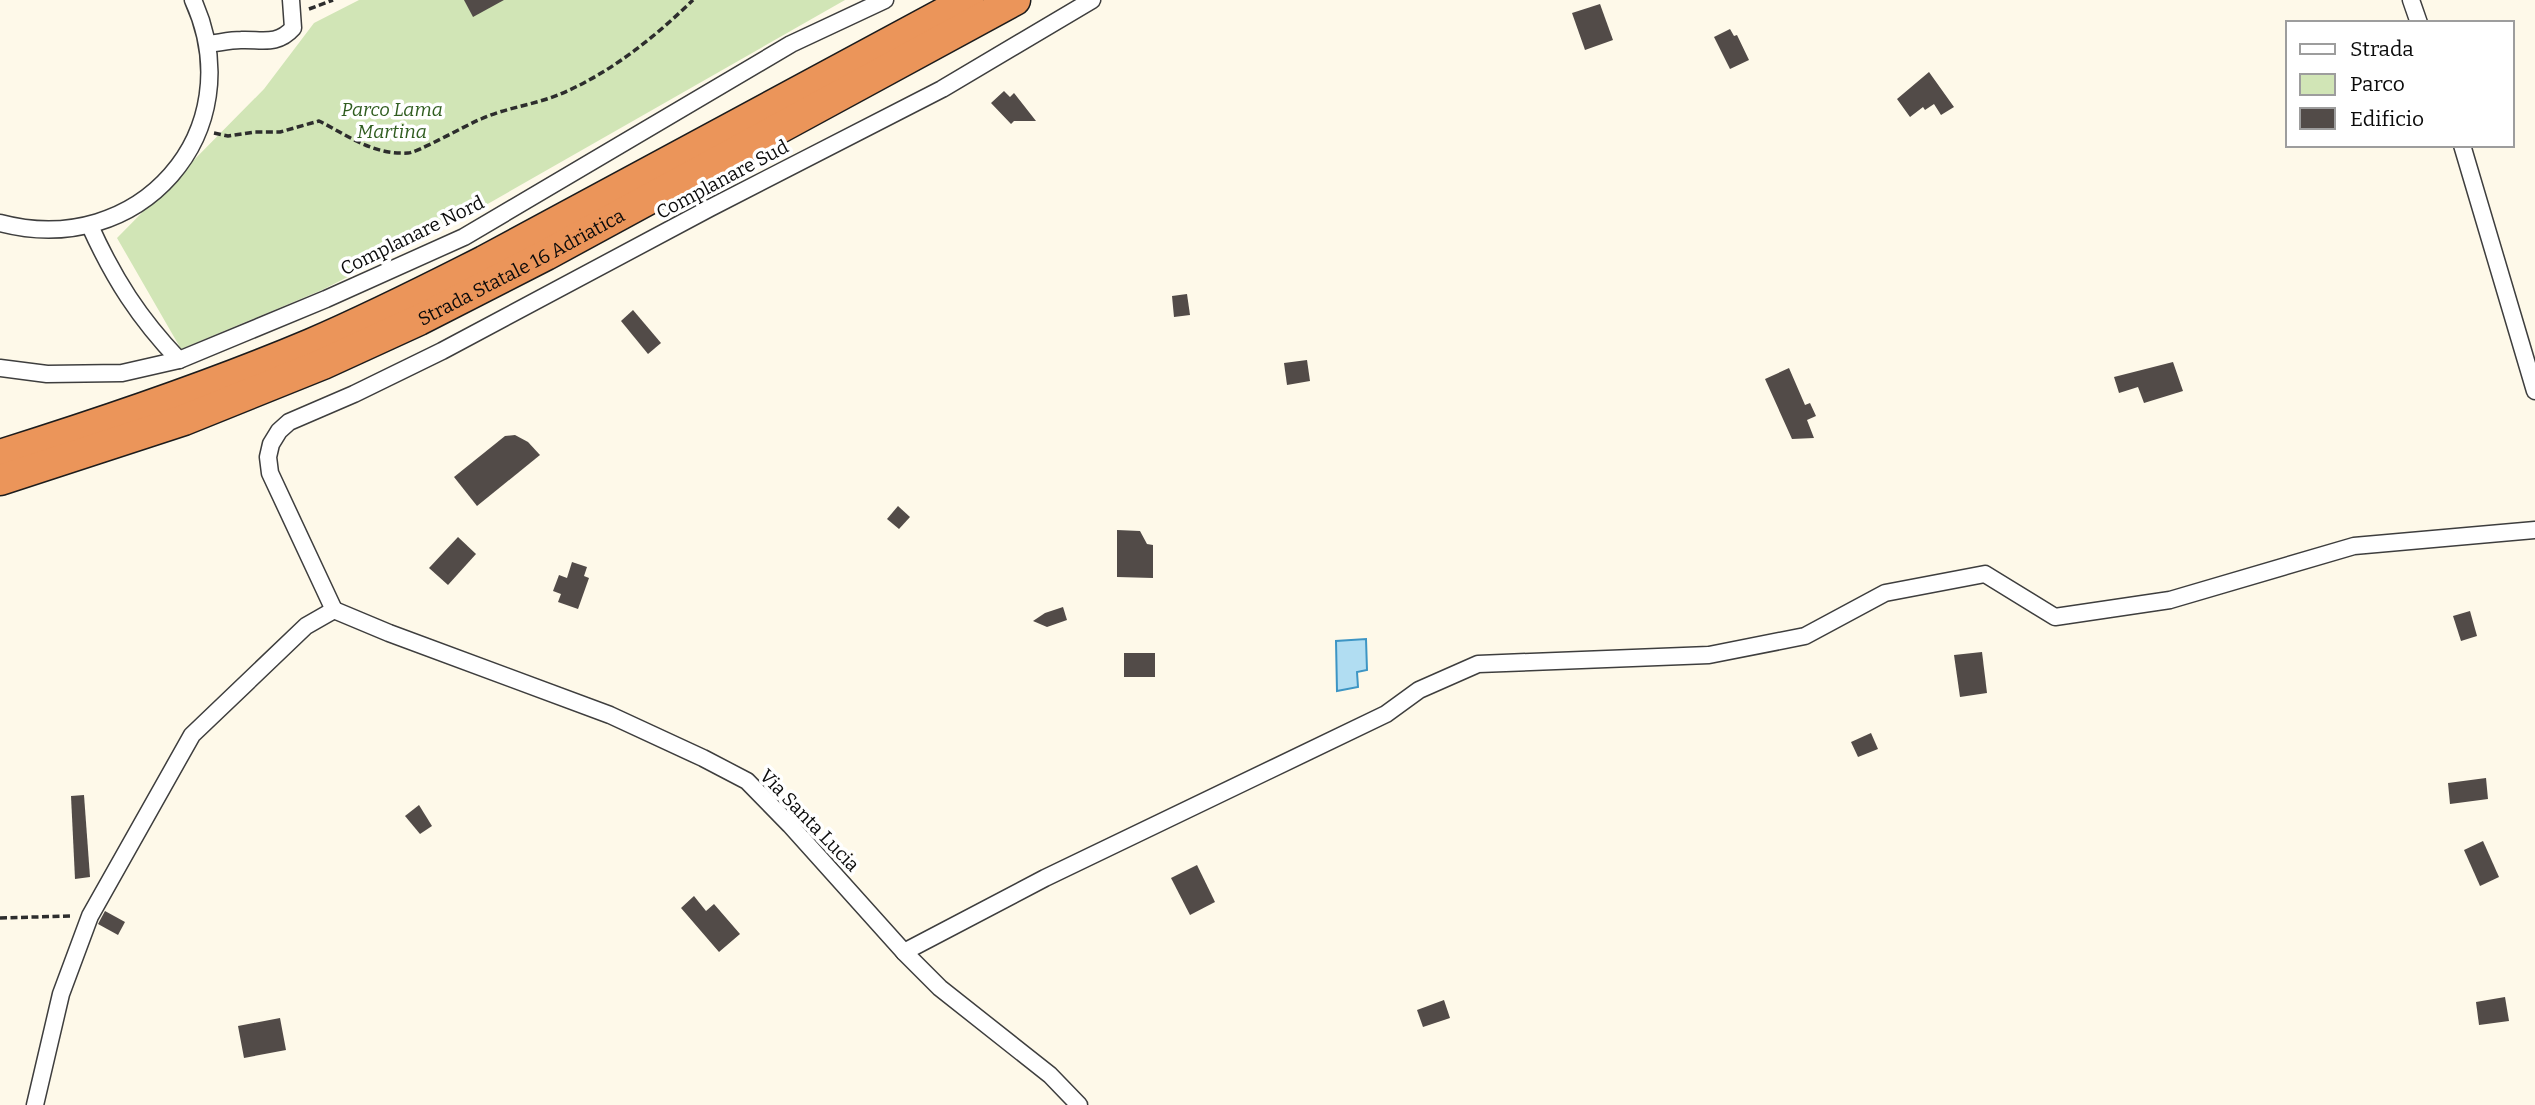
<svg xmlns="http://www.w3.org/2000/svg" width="2535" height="1105" font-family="Bitter,serif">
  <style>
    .green { fill: #d1e5b6 }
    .water { fill: #b1ddf2; stroke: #3d95c4; stroke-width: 2 }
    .building { fill: #524b48 }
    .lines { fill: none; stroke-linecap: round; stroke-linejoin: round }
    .street-casing { stroke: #3e3e3e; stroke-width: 19 }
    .highway-casing { stroke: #1c1c1c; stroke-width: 33 }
    .path { stroke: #2d2d2d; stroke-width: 3.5; stroke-dasharray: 7 3.5; stroke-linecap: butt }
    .street { stroke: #fff; stroke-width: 16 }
    .highway { stroke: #eb955a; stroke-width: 30 }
    .labels { text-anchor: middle; stroke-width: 7; stroke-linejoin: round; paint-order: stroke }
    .park-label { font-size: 19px; font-style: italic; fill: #305d20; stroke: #fff }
    .street-label { font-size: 19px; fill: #0b0b0b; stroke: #fff }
  </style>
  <rect width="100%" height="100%" fill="#fef9e9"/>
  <path class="green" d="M359 0H845L456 222 322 290 181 349 117 238 264 89 314 23Z"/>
  <path class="water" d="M1366 639 1367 670 1357 672 1358 687 1337 691 1336 641Z"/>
  <g class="building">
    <path d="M464 0H504L473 17Z"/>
    <path d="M1600 4 1613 40 1585 50 1572 13Z"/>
    <path d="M1730 29 1734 36 1737 35 1749 60 1730 69 1714 37Z"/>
    <path d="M1929 72 1954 107 1941 115 1934 104 1925 110 1923 107 1910 117 1897 99Z"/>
    <path d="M1004 91 1010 97 1014 93 1036 121H1014L1011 124 991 103Z"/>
    <path d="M1187 294 1190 315 1174 317 1172 296Z"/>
    <path d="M633 310 661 343 648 354 621 321Z"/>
    <path d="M1307 360 1310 381 1287 385 1284 363Z"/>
    <path d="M2173 362 2183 391 2144 403 2138 387 2119 393 2114 377Z"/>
    <path d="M1789 368 1805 405 1810 403 1816 416 1807 420 1814 438 1792 439 1765 379Z"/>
    <path d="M515 435 528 442 540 455 477 506 454 477 505 436Z"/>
    <path d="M898 506 910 517 899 529 887 519Z"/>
    <path d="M1117 530 1140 531 1147 544 1153 545V578L1117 577Z"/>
    <path d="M458 537 476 554 448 585 429 568Z"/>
    <path d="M572 562 587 567 584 576 589 578 578 609 558 602 561 594 553 591 559 575 567 578Z"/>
    <path d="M1063 607 1067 620 1047 627 1033 621 1045 613Z"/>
    <path d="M2470 611 2477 636 2461 641 2453 616Z"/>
    <path d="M1982 652 1987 693 1960 697 1954 655Z"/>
    <rect x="1124" y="653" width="31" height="24"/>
    <path d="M1871 733 1878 749 1858 757 1851 742Z"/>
    <path d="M2486 778 2488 799 2450 804 2448 783Z"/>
    <path d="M84 795 90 877 75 879 71 796Z"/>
    <path d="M419 805 432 826 420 834 405 816Z"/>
    <path d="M2483 841 2499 877 2480 886 2464 850Z"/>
    <path d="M1197 865 1215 902 1190 915 1171 878Z"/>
    <path d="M694 896 706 911 714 904 740 934 719 952 681 908Z"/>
    <path d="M105 911 125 922 118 935 98 924Z"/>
    <path d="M2505 997 2509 1021 2479 1025 2476 1002Z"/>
    <path d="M1444 1000 1450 1018 1423 1027 1417 1010Z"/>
    <path d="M280 1018 286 1050 244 1058 238 1026Z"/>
  </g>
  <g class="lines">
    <g class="street-casing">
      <g id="street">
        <path d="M2411 0 2419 23"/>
        <path d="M208 44C218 43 230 40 241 40 261 39 277 46 293 28L291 0"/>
        <path d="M2462 145 2535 391"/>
        <path d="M0 223C139 260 253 132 193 0"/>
        <path d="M90 226C114 279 139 318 179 360"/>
        <path d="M0 368 47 374 122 373 179 360 326 299 464 237 791 44 885 0"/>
        <path d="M334 610 270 473 268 457 271 444 279 431 289 422 354 394 442 351 710 208 942 89 1092 0"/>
        <path d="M334 610 389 633 610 715 703 758 747 781 790 825 904 952 940 988 1050 1075 1079 1105"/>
        <path d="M904 952 1045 878 1386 714 1419 690 1478 664 1709 655 1805 636 1885 593 1985 574 2055 617 2170 600 2354 546 2535 530"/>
        <path d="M35 1105 61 994 90 916 192 735 306 626 334 610"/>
      </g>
    </g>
    <g class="highway-casing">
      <g id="highway">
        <path d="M0 455C105 422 209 387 311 344 369 319 427 290 484 261L968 0"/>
        <path id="s1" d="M0 480 184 420 323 364 419 320 546 255 1015 0"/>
      </g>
    </g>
    <g class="path">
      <path d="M309 9 333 0"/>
      <path d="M214 133 228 136 255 132H280L319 121C349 136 373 155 408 153 417 153 468 124 481 119 505 108 533 105 558 95 609 74 654 38 693 0"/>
      <path d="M0 918 71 916"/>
    </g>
    <use href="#street" class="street"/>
    <use href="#highway" class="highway"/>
  </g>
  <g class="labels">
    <g class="park-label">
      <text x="392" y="116">Parco Lama<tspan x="392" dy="22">Martina</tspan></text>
    </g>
    <g class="street-label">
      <text transform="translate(722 179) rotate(-28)" y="7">Complanare Sud</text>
      <text transform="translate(412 235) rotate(-26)" y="7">Complanare Nord</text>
      <text dy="7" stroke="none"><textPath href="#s1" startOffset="564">Strada Statale 16 Adriatica</textPath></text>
      <text transform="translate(810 820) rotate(46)" y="7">Via Santa Lucia</text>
    </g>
  </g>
  <rect x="2286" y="21" width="228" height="126" fill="#ffffff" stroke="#9d9d9d" stroke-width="2"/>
  <rect x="2300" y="44" width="35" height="10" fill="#ffffff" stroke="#9d9d9d" stroke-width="2"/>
  <text x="2350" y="56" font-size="21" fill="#0b0b0b">Strada</text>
  <rect x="2300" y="74" width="35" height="21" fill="#d1e5b6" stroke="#9d9d9d" stroke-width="2"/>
  <text x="2350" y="91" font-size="21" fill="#0b0b0b">Parco</text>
  <rect x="2300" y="108" width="35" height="21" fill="#524b48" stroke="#9d9d9d" stroke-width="2"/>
  <text x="2350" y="126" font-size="21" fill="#0b0b0b">Edificio</text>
</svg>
